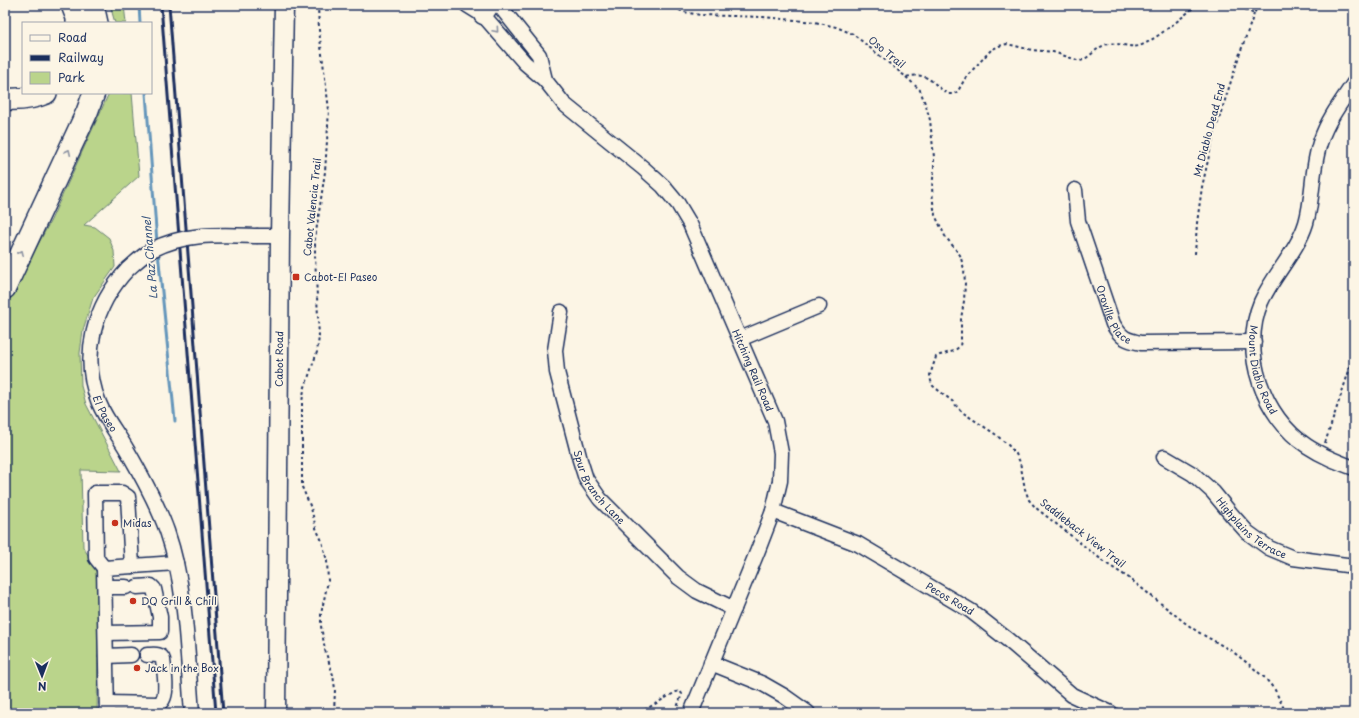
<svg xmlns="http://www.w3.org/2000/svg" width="1359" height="718" font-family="'Playpen Sans',sans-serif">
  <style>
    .green { fill: #bad48b; stroke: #6a8274 }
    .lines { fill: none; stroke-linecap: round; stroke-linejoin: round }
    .stream { stroke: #6596bb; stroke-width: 3 }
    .minor-casing { stroke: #1b2f5e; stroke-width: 17 }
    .major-casing { stroke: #1b2f5e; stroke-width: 21 }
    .highway-casing { stroke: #1b2f5e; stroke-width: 24 }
    .path { stroke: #1b2f5e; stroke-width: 2; stroke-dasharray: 3 3; stroke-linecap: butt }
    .minor { stroke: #fcf5e5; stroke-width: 14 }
    .major { stroke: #fcf5e5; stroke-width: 18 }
    .highway { stroke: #fcf5e5; stroke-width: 21 }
    .rail { stroke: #1b2f5e; stroke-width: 3 }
    .minor-bridge-casing { stroke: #1b2f5e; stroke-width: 17; stroke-linecap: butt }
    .minor-bridge { stroke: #fcf5e5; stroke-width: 14 }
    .oneway { stroke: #8c92a2 }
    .poi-dot { fill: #c8321e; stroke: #fcf5e5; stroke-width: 1.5 }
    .labels { text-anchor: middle; stroke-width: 3.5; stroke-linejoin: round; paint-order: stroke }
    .street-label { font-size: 10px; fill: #1b2f5e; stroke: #fcf5e5 }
    .poi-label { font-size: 10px; fill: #1b2f5e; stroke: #fcf5e5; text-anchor: start }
    .water-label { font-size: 11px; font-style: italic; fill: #34517d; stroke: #fcf5e5 }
  </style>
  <rect width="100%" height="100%" fill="#fcf5e5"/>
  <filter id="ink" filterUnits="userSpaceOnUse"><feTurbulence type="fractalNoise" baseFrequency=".025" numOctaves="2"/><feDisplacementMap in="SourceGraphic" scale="8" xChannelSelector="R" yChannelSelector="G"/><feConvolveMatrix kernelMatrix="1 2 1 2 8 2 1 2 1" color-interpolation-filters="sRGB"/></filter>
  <g filter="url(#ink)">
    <g class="green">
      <path d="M110 5H124L126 23H115Z"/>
      <path d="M109 93H132L139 176 84 225 95 227 109 238 114 251 115 267 93 298 83 330 80 353 81 386 86 404 121 471 81 470 83 547 99 573 97 713H5V312L11 295 51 220Z"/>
    </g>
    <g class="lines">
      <g class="stream">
        <path d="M139 5 140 23"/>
        <path d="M146 93 157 243"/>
        <path d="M158 252 175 421"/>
      </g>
      <g class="minor-casing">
        <g id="minor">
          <path id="s1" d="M467 5 483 15 525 63 545 80 564 104 643 168 663 186 678 204 690 224 775 421 781 453 780 481 773 511 758 550 691 713"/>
          <path d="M499 5 539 55 545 80"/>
          <path id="s2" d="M1354 83C1342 101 1328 119 1321 140 1311 167 1314 196 1306 223 1297 252 1273 275 1261 302 1240 352 1263 417 1307 446 1322 456 1338 462 1354 468"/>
          <path id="s3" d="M1075 190 1078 221 1113 324C1121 338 1126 340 1141 343L1254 342"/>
          <path d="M258 236H280"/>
          <path id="s4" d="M128 269C94 305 80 356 99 403 106 420 118 434 127 450 142 476 157 503 167 531 187 589 187 652 192 713"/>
          <path id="s5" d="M561 312 555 350 557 372 580 460 586 479 600 499 678 577 697 591 734 609"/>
          <path d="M740 339 819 306"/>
          <path id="s6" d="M1164 457 1193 474 1213 492 1231 514 1247 532 1269 548 1293 558 1354 566"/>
          <path id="s7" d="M773 511 858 544 971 611 1008 640 1072 695 1111 713"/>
          <path d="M104 568 96 558 95 493H122L128 497 132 566"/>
          <path d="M105 587H126"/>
          <path d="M106 633 160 632V617L154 589 151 586 137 587"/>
          <path d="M147 655C153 655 161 653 163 660 164 671 170 699 158 704"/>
          <path d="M106 656 131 655"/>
          <path d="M711 663 763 684 784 696 808 713"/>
          <path d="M107 703 158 704V712"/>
          <path d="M107 713 104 568 176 563"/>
        </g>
      </g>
      <g class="major-casing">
        <g id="major">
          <path d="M483 15 490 5"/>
          <path id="s8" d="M276 713 280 236 284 5"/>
        </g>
      </g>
      <g class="highway-casing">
        <g id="highway">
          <path d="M72 5 77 18V23"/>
          <path d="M93 5 97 23"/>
          <path d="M5 99C20 100 32 99 46 93"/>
          <path d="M5 288 87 112 94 93"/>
        </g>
      </g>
      <g class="path">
        <path d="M318 5 319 30 329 110 325 172 315 239V256L319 337 317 352 304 390 302 402V487L311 508 316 528 322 541 327 561 328 581 321 614V626L325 650 333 675 335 689 334 713"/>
        <path d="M668 5 684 12 700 15 763 17 815 22 836 27 853 34 906 77C929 71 932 84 948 94H954L958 91 966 77 991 50 999 46 1007 44 1032 50 1053 52 1080 61C1090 58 1097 46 1108 44 1118 42 1128 48 1139 46 1151 43 1186 15 1196 5"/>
        <path d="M1241 5 1243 8 1254 14 1258 5"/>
        <path d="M906 77 920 90 926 106 930 120 934 157V170L932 187 933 202 935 215 945 236 960 255 964 269 965 283 964 301 961 319V340L960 346 954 351 940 355 936 357 930 375 931 381 933 386 952 401 962 412 995 434 1008 445 1016 454 1020 462 1025 489 1029 500 1036 508 1107 564 1129 578 1184 622 1198 632 1232 651 1251 666 1265 678 1275 690 1286 713"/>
        <path d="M1195 254 1197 223 1202 187 1213 138 1239 56 1254 14"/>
        <path d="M1325 443 1354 356"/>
        <path d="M639 713 676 692 680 691 682 694 675 713"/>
      </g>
      <use href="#minor" class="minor"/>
      <use href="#major" class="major"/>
      <use href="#highway" class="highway"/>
      <g class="rail">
        <path d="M161 5 216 713"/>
        <path d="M169 5 223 713"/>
      </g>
      <g class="minor-bridge-casing">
        <path id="minor-bridge" d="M128 269C136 262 143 255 152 250 186 232 222 235 258 236"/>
      </g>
      <use href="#minor-bridge" class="minor-bridge"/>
    </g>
    <defs><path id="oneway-chevron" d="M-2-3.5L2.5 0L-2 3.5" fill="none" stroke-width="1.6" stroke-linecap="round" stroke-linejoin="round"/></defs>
    <g class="oneway">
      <use href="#oneway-chevron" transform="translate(496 30) rotate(49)"/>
      <use href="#oneway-chevron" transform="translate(68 152) rotate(-65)"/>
      <use href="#oneway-chevron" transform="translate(21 253) rotate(-65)"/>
    </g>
  </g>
  <g class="poi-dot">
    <rect x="292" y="273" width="8" height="8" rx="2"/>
    <circle cx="115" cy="523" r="4"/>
    <circle cx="133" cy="601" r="4"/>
    <circle cx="137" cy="668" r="4"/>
  </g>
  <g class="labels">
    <g class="street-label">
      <text transform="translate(887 52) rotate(39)" y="4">Oso Trail</text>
      <text transform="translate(1209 130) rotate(-75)" y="4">Mt Diablo Dead End</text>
      <text transform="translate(312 207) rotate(-84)" y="4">Cabot Valencia Trail</text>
      <text dy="4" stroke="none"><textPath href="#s3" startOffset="132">Oroville Place</textPath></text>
      <text dy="4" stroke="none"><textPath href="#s8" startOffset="354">Cabot Road</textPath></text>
      <text dy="4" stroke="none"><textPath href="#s2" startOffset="312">Mount Diablo Road</textPath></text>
      <text dy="4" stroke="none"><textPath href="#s1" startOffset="474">Hitching Rail Road</textPath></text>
      <text dy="4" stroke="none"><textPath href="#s4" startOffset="157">El Paseo</textPath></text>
      <text dy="4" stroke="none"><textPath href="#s5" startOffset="185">Spur Branch Lane</textPath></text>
      <text dy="4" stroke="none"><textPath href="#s6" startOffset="114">Highplains Terrace</textPath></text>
      <text transform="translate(1083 533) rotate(38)" y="4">Saddleback View Trail</text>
      <text dy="4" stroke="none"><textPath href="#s7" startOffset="198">Pecos Road</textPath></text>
    </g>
    <g class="poi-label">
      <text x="304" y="281">Cabot-El Paseo</text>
      <text x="123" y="527">Midas</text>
      <text x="141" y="605">DQ Grill &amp; Chill</text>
      <text x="145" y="672">Jack in the Box</text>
    </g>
    <g class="water-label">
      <text transform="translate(150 258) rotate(-95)" y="4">La Paz Channel</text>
    </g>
  </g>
  <rect width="1359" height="718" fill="none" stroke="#fcf5e5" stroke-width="20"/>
  <rect x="10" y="10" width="1339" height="698" fill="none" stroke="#1b2f5e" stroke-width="1.5" filter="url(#ink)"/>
  <rect x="22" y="22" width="130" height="72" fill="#fcf5e5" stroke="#a2a6af"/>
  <rect x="30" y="35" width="20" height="6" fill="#fcf5e5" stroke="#a2a6af"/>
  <text x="58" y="42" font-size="12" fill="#1b2f5e">Road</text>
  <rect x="30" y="55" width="20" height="6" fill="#1b2f5e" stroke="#a2a6af"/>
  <text x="58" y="62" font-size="12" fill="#1b2f5e">Railway</text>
  <rect x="30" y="72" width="20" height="12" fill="#bad48b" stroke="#a2a6af"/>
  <text x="58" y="82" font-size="12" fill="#1b2f5e">Park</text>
  <g transform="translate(42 676) rotate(179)" stroke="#fcf5e5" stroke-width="3" paint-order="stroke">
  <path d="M0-3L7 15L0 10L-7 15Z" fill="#1b2f5e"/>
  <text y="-6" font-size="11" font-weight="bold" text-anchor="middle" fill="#1b2f5e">N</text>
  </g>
</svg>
